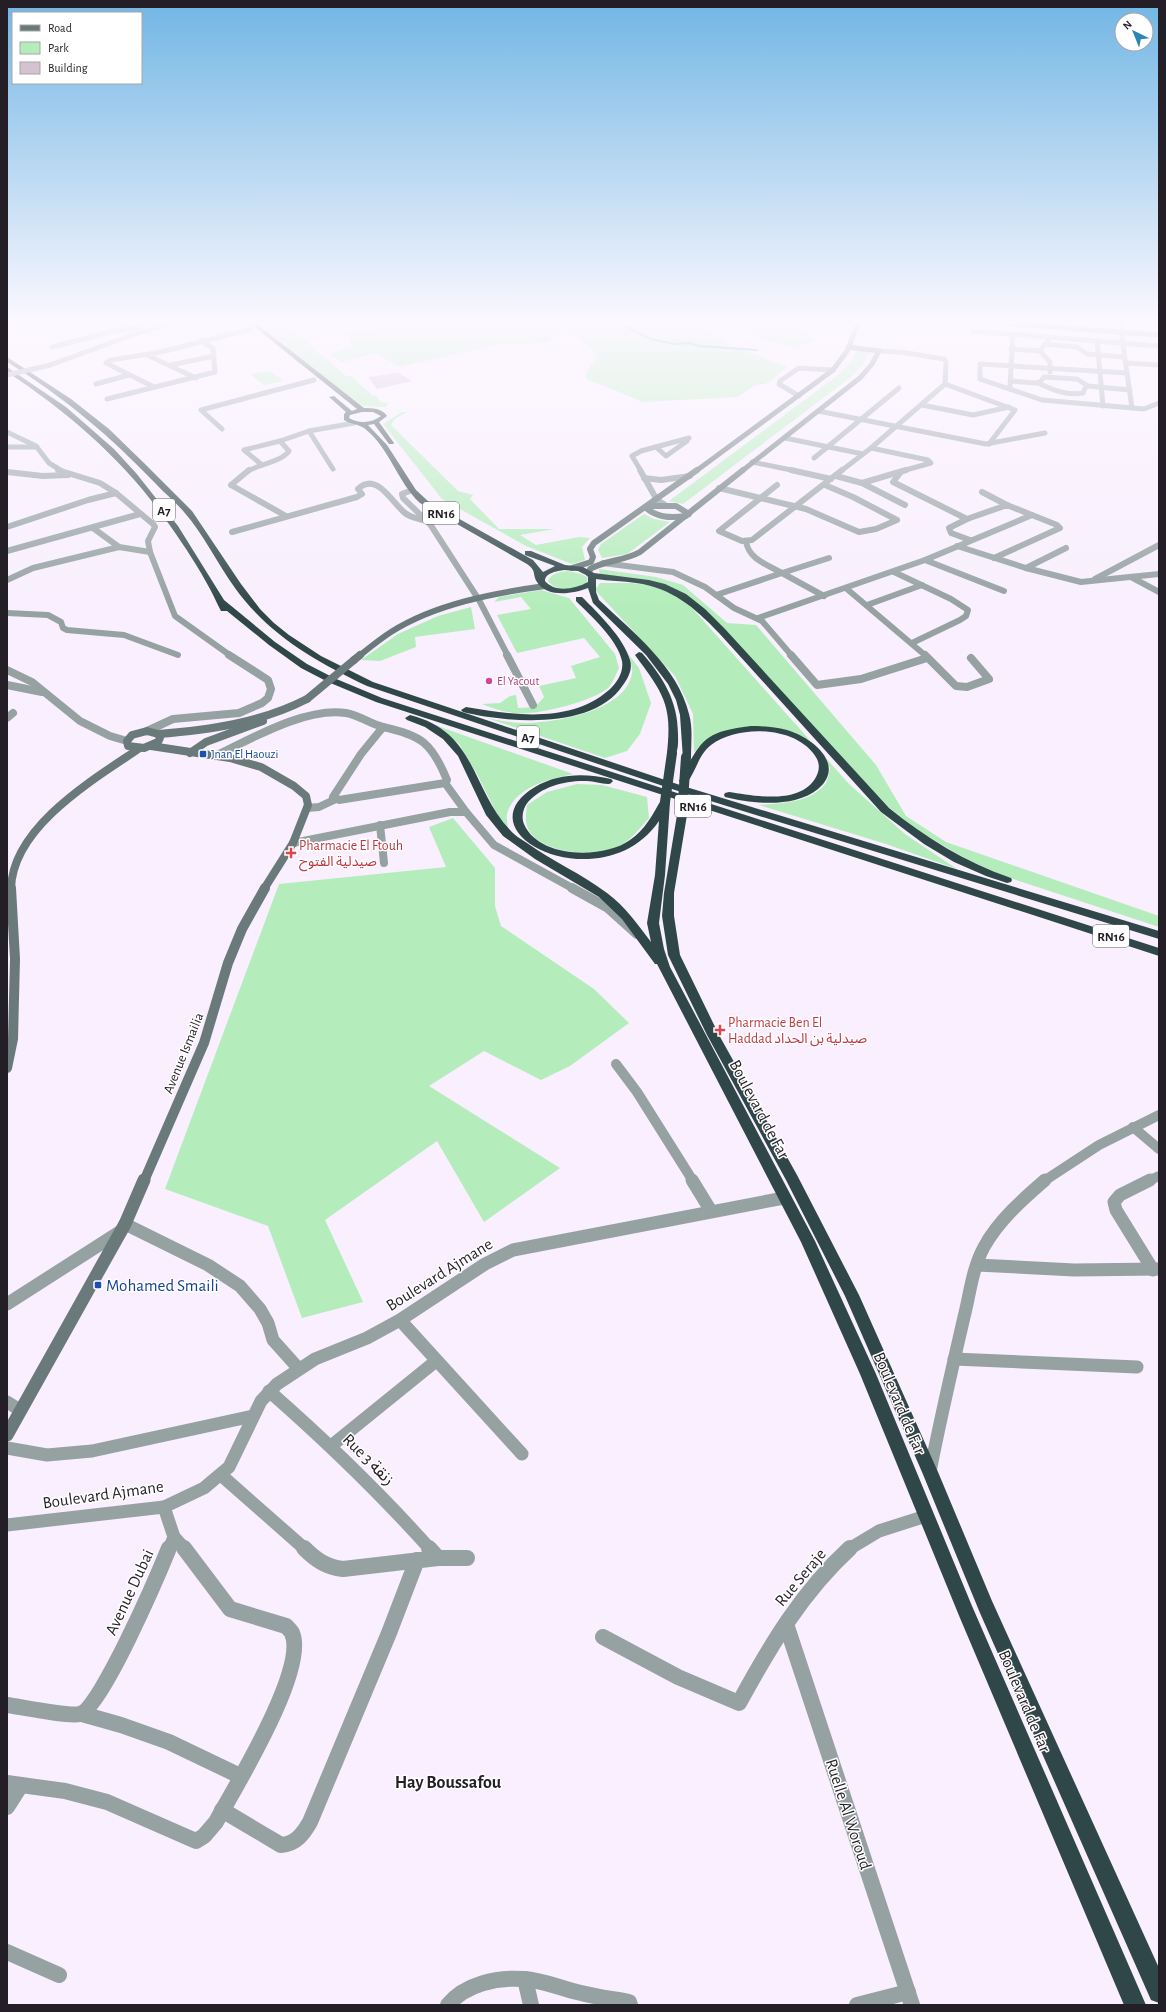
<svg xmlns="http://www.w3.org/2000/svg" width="1166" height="2012" font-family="'Alegreya Sans','Noto Sans Arabic',sans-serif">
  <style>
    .green { fill: #b4edbb }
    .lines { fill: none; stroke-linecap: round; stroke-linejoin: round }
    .stream { stroke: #4d8ba6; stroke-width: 2 }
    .building { fill: #d4c2d0 }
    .street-far5 { stroke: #96a1a2; stroke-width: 5 }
    .street-far4 { stroke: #96a1a2; stroke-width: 6 }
    .street-far3 { stroke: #96a1a2; stroke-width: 8 }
    .street-far2 { stroke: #96a1a2; stroke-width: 10 }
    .street-far1 { stroke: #96a1a2; stroke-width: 13 }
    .street { stroke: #96a1a2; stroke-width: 16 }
    .secondary-far4 { stroke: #6a7a7b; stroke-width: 5 }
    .secondary-far3 { stroke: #6a7a7b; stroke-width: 6 }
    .secondary-far2 { stroke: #6a7a7b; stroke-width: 8 }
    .secondary-far1 { stroke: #6a7a7b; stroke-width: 10 }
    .secondary { stroke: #6a7a7b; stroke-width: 13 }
    .highway { fill: #304749; fill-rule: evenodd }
    .street-bridge { stroke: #96a1a2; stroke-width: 5 }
    .secondary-bridge { stroke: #6a7a7b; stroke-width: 8 }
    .highway-bridge { stroke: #304749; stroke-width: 10 }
    .hotel-dot { fill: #d1479c; stroke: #fff; stroke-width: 1.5 }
    .transit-dot { fill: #1a4fb4; stroke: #fff; stroke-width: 1.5 }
    .health-dot { fill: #e0444e; stroke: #fff; stroke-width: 1.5 }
    .labels { text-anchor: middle; stroke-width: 3; stroke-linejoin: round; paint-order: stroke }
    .far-hotel-label { font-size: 12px; fill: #b23c85; stroke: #fff; text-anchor: start }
    .far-transit-label { font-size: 12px; fill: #164399; stroke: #fff; text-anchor: start }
    .shield { fill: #fff; stroke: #666267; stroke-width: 1 }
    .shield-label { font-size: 13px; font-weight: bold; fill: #241f26 }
    .health-label { font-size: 14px; fill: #be3a42; stroke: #fff; text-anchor: start }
    .street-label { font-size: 14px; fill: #241f26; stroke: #fff }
    .near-street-label { font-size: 17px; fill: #241f26; stroke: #fff }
    .near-transit-label { font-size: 17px; fill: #164399; stroke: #fff; text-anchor: start }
    .near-neighbourhood-label { font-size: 18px; font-weight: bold; fill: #241f26; stroke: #fff }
  </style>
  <rect width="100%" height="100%" fill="#f9effe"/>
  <g class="green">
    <path d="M259 324H286L346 376H351L372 395 377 396 380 402 388 403 386 407 363 406 322 376Z"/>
    <path d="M388 324H704V329L729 344 787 367 768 383 756 385 737 397 643 402 585 378 589 367 597 358C590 346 578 336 566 330L546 343 494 345 400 367 375 353 342 362 329 354 353 346 347 332 399 327Z"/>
    <path d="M740 324H800L798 326 814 341 795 348 766 340 740 326Z"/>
    <path d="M857 350 869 351 864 363 851 377 683 504 669 501 838 375 851 362Z"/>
    <path d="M270 371 284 381 264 385 250 374Z"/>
    <path d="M402 412H407L395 419 391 425 458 491 473 495 470 499 499 529H555L520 535 536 545 579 537 590 538 582 547 585 560 572 564 526 546 442 499 383 424Z"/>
    <path d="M644 514 654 519 670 522 627 554 602 558 598 550 601 544Z"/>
    <path d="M599 569 656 577 683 585 727 623 756 625 876 765 906 816 946 842 1159 916V927L1001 875 968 860 915 829 867 789 679 591 600 575Z"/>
    <path d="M568 571 581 574 587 577V582C577 591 556 592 548 581 551 573 560 572 568 571Z"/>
    <path d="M600 583C625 583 656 581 677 595 682 599 687 604 692 608L849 784 905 834 957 869 886 844 759 805C782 803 811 803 826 783 828 779 829 773 830 768 826 762 823 754 818 750 790 727 743 725 710 739 704 741 699 748 694 752L693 714 675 676 595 590Z"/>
    <path d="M541 590 569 598 615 654 619 668C616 674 612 685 607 689 589 702 536 716 514 713 504 712 491 708 482 704L500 703 510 696 516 695 518 708 535 707 544 697 539 686 576 678 571 666 600 657 584 638 517 653 497 615 531 609 521 597 494 602 499 597Z"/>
    <path d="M471 607 475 629 415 637 416 647 380 661 361 660 398 634 438 616Z"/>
    <path d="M629 655 639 668 651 703 640 734 627 751 605 758 487 718C500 721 514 723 527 723 558 722 626 711 632 673 633 668 630 660 629 655Z"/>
    <path d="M432 724 573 774C550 779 514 787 507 814 506 819 508 825 508 830L499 818 477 774 459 744Z"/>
    <path d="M577 784 602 785 647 797 649 818C640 828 631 840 618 847 598 858 542 853 530 832 524 823 526 815 527 805L547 792Z"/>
    <path d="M453 818 495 868V906L501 926 594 989 629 1023 570 1066 541 1080 484 1051 429 1086 560 1168 484 1222 437 1141 325 1220 363 1302 302 1318 268 1226 165 1189 279 884 446 867 429 827Z"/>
  </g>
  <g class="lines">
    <path class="stream" d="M620 324 651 339 674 344 689 343 699 346 757 350"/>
  </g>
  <path class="building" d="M398 373 412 381 377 389 368 377Z"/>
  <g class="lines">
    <g class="street-far5">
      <path d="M1120 324 1132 408"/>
      <path d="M973 331 1159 346"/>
      <path d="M1097 340 1103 406"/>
      <path d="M1045 344 1077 347 1087 354 1125 357"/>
      <path d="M52 347 114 331 140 327"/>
      <path d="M1011 349 1040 351 1049 339"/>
      <path d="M879 351 901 352 944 359 946 362 945 384 871 448 928 460 931 463 902 471"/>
      <path d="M1040 351 1050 362V372"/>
      <path d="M147 355 196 378"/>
      <path d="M1126 363 1159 365"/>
      <path d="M50 365 138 333 168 324"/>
      <path d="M171 365 214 356"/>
      <path d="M1127 373 980 364V379L1042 400 1144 409 1159 403"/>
      <path d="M1011 381 1036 383 1040 382 1044 377 1077 379 1088 386 1130 390"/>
      <path d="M1038 383C1053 390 1067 396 1083 393L1086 386"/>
      <path d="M96 384 129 375"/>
      <path d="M945 384 1015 410 989 444"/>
      <path d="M1010 386 1013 334"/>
      <path d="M154 387 106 363 111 360 161 352 251 329"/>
      <path d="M799 396 779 384 780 381 799 368 833 370"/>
      <path d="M107 399 215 372 213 348 201 341"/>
      <path d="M922 405 973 415 1009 407"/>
      <path d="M818 411 986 444 1045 433"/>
      <path d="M222 429 201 410 314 380"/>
      <path d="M309 431 333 469"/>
      <path d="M7 432 36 446 49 463 62 471"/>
      <path d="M785 438 863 454"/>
      <path d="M7 447H37"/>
      <path d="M656 447 666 456 687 441"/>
      <path d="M814 458 899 388"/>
      <path d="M752 462 796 471"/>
      <path d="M262 465 244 450 280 441 309 431 354 423"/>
      <path d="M248 471C260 464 281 462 289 451L280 441"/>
      <path d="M641 471 632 456 641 451 689 438"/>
      <path d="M841 471 871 448"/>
    </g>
    <g class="street-far4">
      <path d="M58 470 100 483 116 493 153 524 155 527 148 541 150 552 175 616 231 656"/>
      <path d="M249 470 231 485 286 516"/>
      <path d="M640 470 657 500 664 504"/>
      <path d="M791 470 831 479"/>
      <path d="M7 472 43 476 68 475"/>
      <path d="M901 472 893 482 967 519"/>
      <path d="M836 476 862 483 905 505"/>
      <path d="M644 478 661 480 690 476"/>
      <path d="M862 483 906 470"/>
      <path d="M777 485 719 531 742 541 752 540 842 470"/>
      <path d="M719 488 806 509 859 532 876 529 897 520 853 497 825 485"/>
      <path d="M412 490 402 494 403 498 430 524 479 600 508 656"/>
      <path d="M982 492 1007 505"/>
      <path d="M7 527 88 500 116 493"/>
      <path d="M93 528 119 547"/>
      <path d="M232 532 357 497 362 494 358 489C377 471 392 503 405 513 410 517 416 518 422 520"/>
      <path d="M957 546 1026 568 1081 582 1159 574"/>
      <path d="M7 551 140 514"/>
      <path d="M994 558 1060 528 1057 525 1032 515"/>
      <path d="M925 560 1004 591"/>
      <path d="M603 563 673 572 705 587 734 608 762 621 792 656"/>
      <path d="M1026 568 1066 548"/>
      <path d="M894 572 951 599 968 610 966 616 960 620 912 643"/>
      <path d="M1131 577 1159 592"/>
      <path d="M1095 579 1159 545"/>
      <path d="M7 580 33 568 119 547 150 552"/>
      <path d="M847 589 926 656"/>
      <path d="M716 595 782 573C768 565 748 559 746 541"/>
      <path d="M824 596 782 573 829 558"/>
      <path d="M867 605 922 585"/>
      <path d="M7 613 48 615 61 622 63 628 67 630 124 635 178 655"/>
      <path d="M758 618 925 560 1032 515 1007 505 967 519 949 528 951 533 970 540"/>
    </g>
    <g class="street-far3">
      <path d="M507 655 533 705"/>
      <path d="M791 655 817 685 861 679 927 658"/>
      <path d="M925 655 956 686 967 687 989 679 971 658"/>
      <path d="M7 670 32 682 80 721 110 736 127 741"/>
      <path d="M7 685 42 692"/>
      <path d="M7 718 13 713"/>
      <path d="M383 727C421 735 432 743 447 780L445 783 339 800 333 797 361 754Z"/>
      <path d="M147 731 173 719 239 713 262 703 268 698 271 689 268 680 229 655"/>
      <path d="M215 756C251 739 305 707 346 713 359 715 370 724 383 727"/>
      <path d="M445 783 466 812"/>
      <path d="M307 808 319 807 336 799"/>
      <path d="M380 825 384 863"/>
      <path d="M293 843 450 812H466L494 845 574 889"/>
    </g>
    <g class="street-far2">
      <path d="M572 888 608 908 637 934"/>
      <path d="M616 1064 637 1092 693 1181"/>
      <path d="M1133 1127 1159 1149"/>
      <path d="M1044 1181 1099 1145 1159 1115"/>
      <path d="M1148 1181 1159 1176"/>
    </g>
    <g class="street-far1">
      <path d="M692 1180 711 1211"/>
      <path d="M1150 1180 1120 1195 1114 1202 1116 1210 1153 1270"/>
      <path d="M125 1224 208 1265 240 1286 260 1309 268 1323 273 1340 299 1369"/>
      <path d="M977 1265 1074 1270 1159 1269"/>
      <path d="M7 1304 121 1231"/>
      <path d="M400 1320 522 1454"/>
      <path d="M954 1359 1137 1367"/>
      <path d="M269 1391C326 1441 380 1493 430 1549"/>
      <path d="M7 1402 20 1410"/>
      <path d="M331 1446 436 1361"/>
      <path d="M7 1448 47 1455 92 1451 253 1416"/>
      <path d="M930 1472C940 1420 952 1369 964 1317 970 1294 972 1269 984 1247 998 1221 1023 1199 1045 1180"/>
      <path d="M221 1475 305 1549"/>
      <path d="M164 1507 174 1537 169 1549"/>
      <path d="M7 1525 164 1507 204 1488 229 1467 261 1401 277 1384 315 1359 367 1338 400 1320 485 1264 513 1250 784 1198"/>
      <path d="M174 1537 185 1549"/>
      <path d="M849 1549 879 1531 926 1516"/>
    </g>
    <g class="street">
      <path d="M304 1548C316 1560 326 1567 343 1569L438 1558H467"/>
      <path d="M429 1548 438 1558"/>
      <path d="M786 1624 912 2005"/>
      <path d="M603 1637 678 1677 739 1703C770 1646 802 1592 850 1548"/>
      <path d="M7 1705C21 1707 69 1717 80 1714 101 1708 158 1575 169 1548"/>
      <path d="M82 1714 121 1725 169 1742 240 1776"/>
      <path d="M7 1783 65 1791 107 1802 196 1841 204 1836 216 1822C235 1787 308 1669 292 1633 291 1631 288 1628 286 1626L230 1609 184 1548"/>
      <path d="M7 1807 21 1785"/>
      <path d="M222 1810 281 1845C296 1844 303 1834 310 1822L389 1633 417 1560"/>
      <path d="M7 1952 59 1975"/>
      <path d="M525 1979 531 2005"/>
      <path d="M448 2005C465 1984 497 1977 524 1979 543 1980 562 1989 581 1993 597 1997 613 1999 629 2002L630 2005"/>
      <path d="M857 2005 908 1992"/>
    </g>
    <g class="secondary-far4">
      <path d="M1011 324 1159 335"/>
      <path d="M696 471 833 370 847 351 858 324"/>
      <path d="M742 471 861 377 872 364 879 351 848 347"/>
    </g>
    <g class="secondary-far3">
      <path d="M650 506H676L689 514"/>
      <path d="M646 508C658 518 671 518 686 516"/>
      <path d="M572 568 591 562 593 557 590 549 594 543 697 470"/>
      <path d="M589 574 590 569C606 560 624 561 640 552L743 470"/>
      <path d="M359 656C369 648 380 639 391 632 435 604 494 593 545 586"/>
    </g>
    <g class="secondary-far2">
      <path d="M354 660 360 655"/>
      <path d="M147 731 158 734 160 738 158 742 144 748 128 746 127 741 132 735Z"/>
      <path d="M158 734C210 730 260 723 307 699"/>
      <path d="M151 746 230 758 261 767 294 786 306 796 308 805 293 843 264 889"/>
      <path d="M190 753 206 742 263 721"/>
      <path d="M11 889C12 827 94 779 140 748"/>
    </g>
    <g class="secondary-far1">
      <path d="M7 1068 13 1039 15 959 11 888"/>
      <path d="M144 1181 204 1043 228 963 242 929 265 888"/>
    </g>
    <path class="secondary" d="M7 1435 125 1224 144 1180"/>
    <g class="highway">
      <path d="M251 324H257L364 408C372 408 382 408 387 416L379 422 394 443 393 444H389L374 424 368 425 387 445 416 490 429 502 533 560 543 572 555 566 525 555V551H531L565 565 583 567 594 573 649 580 665 584 686 594 705 609 725 629 889 808C926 838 965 862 1011 878L1012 880 1011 882 1007 883 986 876 954 862 924 844 881 812 719 633C694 607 672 588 636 583 623 581 609 581 596 579V592L599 600C633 632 678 667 689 714 693 728 691 743 691 757L686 760 683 759 680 715 676 700 668 684 646 655 593 603 588 588C573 594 547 598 537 582 532 574 537 571 527 564L420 503C397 482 390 448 364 428 358 424 350 424 344 420V414L346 412 329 397 334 396 352 411 357 409ZM362 412H373L381 416C372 423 359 424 349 418L350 415ZM564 570 578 571 588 576V582C575 589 555 593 545 581 545 573 557 571 564 570Z"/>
      <path d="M7 357 71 399 109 429 144 463 192 511 241 584 260 609 274 623 289 635 321 656 373 682 683 786 1159 931V939L675 790 367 686C315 661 269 635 235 588 217 563 204 535 184 512 176 502 165 494 156 484 109 435 65 398 7 362Z"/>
      <path d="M7 367 66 407 114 449 136 473 178 526 224 600 275 642 307 664 334 678 382 698 1159 948V956L376 702 328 682 301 668 269 645 227 611H221C217 604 214 596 210 589 199 568 185 547 171 527 127 463 71 414 7 372Z"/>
      <path d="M576 597H582C598 613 624 638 630 660 633 669 628 678 623 685 594 730 508 723 463 712L461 710 466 707C513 715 570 724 609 690 617 683 624 672 622 661 618 640 591 616 576 601Z"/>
      <path d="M639 652 642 653C663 677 678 701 678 734 678 740 679 749 675 755H669L667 753C673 704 662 692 635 655Z"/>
      <path d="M410 715C477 732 471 789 510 830 514 835 521 839 527 843 552 861 582 874 607 893 625 906 638 925 651 942L647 923 655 875 659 821C603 903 457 834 535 787 558 773 586 773 611 779L613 781C611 783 611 784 608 784 601 784 594 781 587 781 567 780 542 786 528 802 523 808 521 817 524 824 539 859 604 859 630 840 645 830 653 814 661 800L665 799 670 802 665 875 659 923 664 949 670 967 815 1241 876 1374 972 1606 1146 2005H1124L960 1618 860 1374 801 1242 657 964H655L622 919 599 897 535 859 503 836 486 815 458 756 443 739 425 727 407 720 405 718Z"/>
      <path d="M751 726C763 726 775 727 787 730 811 737 847 764 818 789 795 808 753 804 725 797L724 795 725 793 729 792C755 796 801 805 816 777 819 772 820 765 817 759 799 726 739 724 711 745 699 754 696 771 687 783H681L679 781C702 741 701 732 751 726Z"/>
      <path d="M682 812 687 815 674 893V916L680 955 719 1035 797 1175 859 1295 938 1472 992 1601 1159 1968V2003L1151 2000 980 1613 922 1472 845 1296 786 1180 707 1035 668 955 662 916 664 893 677 815Z"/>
    </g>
    <path class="street-bridge" d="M7 375 50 365"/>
    <path class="secondary-bridge" d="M307 699 354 660"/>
    <g class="highway-bridge">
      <path d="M665 802 672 753"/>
      <path d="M682 815 686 757"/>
    </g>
  </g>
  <linearGradient id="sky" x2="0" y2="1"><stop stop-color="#71b6e4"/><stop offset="0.53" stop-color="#fcf8ff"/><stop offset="1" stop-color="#fcf8ff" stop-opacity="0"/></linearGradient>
  <rect width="1166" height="606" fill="url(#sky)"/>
  <circle class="hotel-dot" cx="489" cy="681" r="4"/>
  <g class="transit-dot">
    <rect x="199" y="750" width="8" height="8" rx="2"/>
    <rect x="94" y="1281" width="8" height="8" rx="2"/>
  </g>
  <g class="health-dot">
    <path d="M289 847h4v4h4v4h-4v4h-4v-4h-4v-4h4z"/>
    <path d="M718 1024h4v4h4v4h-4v4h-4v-4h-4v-4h4z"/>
  </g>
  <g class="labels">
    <g class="far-hotel-label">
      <text x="497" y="685">El Yacout</text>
    </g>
    <g class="far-transit-label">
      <text x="211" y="758">Jnan El Haouzi</text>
    </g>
    <g class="shield">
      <rect x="153" y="499" width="22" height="22" rx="3"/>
      <rect x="423" y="502" width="36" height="22" rx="3"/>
      <rect x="517" y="726" width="22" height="22" rx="3"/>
      <rect x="675" y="795" width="36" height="22" rx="3"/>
      <rect x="1093" y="925" width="36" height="22" rx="3"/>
    </g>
    <g class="shield-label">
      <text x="164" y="515">A7</text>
      <text x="441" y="518">RN16</text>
      <text x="528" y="742">A7</text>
      <text x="693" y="811">RN16</text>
      <text x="1111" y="941">RN16</text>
    </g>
    <g class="health-label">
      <text x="299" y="850">Pharmacie El Ftouh<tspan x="299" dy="16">صيدلية الفتوح</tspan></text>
      <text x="728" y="1027">Pharmacie Ben El<tspan x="728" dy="16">Haddad صيدلية بن الحداد</tspan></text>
    </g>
    <g class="street-label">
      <text transform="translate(183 1053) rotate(-68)" y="5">Avenue Ismailia</text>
    </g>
    <g class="near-street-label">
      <text transform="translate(760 1109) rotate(62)" y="6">Boulevard de Far</text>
      <text transform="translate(439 1274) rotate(-32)" y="6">Boulevard Ajmane</text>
      <text transform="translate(900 1403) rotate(67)" y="6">Boulevard de Far</text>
      <text transform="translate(369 1459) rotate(45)" y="6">Rue 3 زنقة</text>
      <text transform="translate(103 1494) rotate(-8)" y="6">Boulevard Ajmane</text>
      <text transform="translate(800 1577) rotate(-50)" y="6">Rue Seraje</text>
      <text transform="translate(129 1592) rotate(-65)" y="6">Avenue Dubai</text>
      <text transform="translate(1025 1701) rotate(67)" y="6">Boulevard de Far</text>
      <text transform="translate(849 1814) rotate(72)" y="6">Ruelle Al Woroud</text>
    </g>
    <g class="near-transit-label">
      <text x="106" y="1291">Mohamed Smaili</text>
    </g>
    <g class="near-neighbourhood-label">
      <text x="448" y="1788">Hay Boussafou</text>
    </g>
  </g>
  <rect width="1166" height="2012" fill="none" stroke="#241f26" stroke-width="16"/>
  <rect x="12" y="12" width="130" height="72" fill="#ffffff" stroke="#a7a5a8"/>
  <rect x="20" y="25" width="20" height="6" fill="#6a7a7b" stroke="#a7a5a8"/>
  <text x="48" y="32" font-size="12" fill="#241f26">Road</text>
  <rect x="20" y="42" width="20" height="12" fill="#b4edbb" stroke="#a7a5a8"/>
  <text x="48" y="52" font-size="12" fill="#241f26">Park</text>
  <rect x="20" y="62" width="20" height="12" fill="#d4c2d0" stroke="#a7a5a8"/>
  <text x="48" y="72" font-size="12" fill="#241f26">Building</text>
  <g transform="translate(1134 32) rotate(317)"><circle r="19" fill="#ffffff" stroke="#a7a5a8"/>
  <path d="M0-3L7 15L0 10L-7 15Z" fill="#2a87b4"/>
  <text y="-6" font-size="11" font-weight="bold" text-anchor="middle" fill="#241f26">N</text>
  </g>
</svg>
